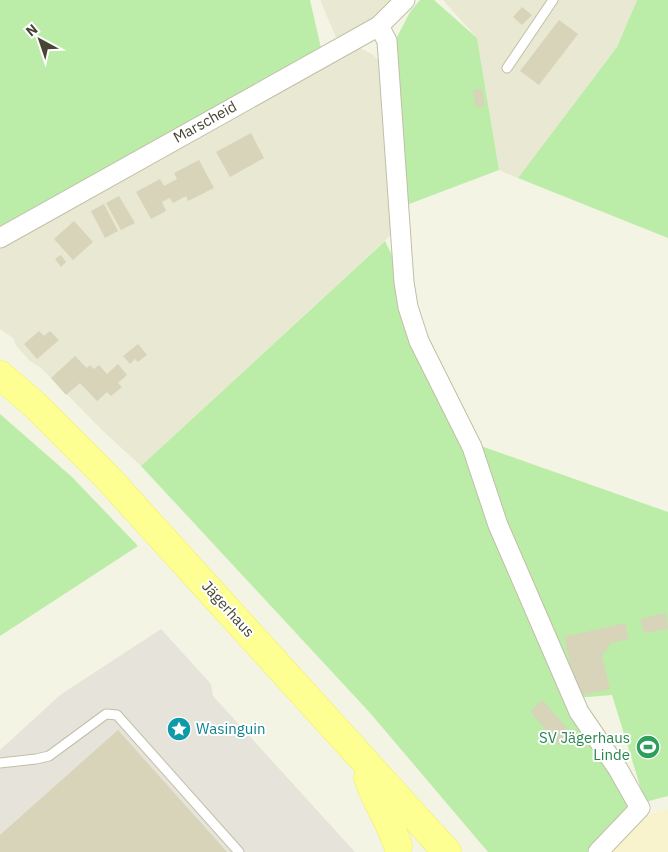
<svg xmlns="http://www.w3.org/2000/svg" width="668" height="852" font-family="'IBM Plex Sans',sans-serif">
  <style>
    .residential { fill: #e9e8d2 }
    .commercial { fill: #f9f3cd }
    .industrial { fill: #e6e4da }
    .green { fill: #bbeda9 }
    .building { fill: #d7d4b9 }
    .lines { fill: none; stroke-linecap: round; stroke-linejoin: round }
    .lane-casing { stroke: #c1bfa6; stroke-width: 11 }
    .street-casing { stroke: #c1bfa6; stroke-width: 21 }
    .primary-casing { stroke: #f0ee57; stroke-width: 29 }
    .lane { stroke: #fff; stroke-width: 9 }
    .street { stroke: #fff; stroke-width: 19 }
    .primary { stroke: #feff93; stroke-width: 28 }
    .labels { text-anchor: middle; stroke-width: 4; stroke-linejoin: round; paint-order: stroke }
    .street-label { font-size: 15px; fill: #474534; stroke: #fff }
    .culture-label { font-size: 15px; fill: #0d838f; stroke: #fff; text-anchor: start }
    .leisure-label { font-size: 15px; fill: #27864d; stroke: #fff; text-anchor: end }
  </style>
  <rect width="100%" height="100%" fill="#f4f4e5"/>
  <g class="residential">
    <path d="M320 0H397L389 11 340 39 336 37Z"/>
    <path d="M443 0H637L617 47 518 178 499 170 477 38Z"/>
    <path d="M358 47 372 54 380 62 394 232 141 466 103 431 41 368 30 361 17 347 13 338 0 329V245Z"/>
  </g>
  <path class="commercial" d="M668 809V852H605L641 817Z"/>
  <path class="industrial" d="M161 629 211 684 213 696 355 852H0V750L60 695Z"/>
  <g class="green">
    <path d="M0 0H310L321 48 0 227Z"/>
    <path d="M420 0H434L477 38 499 170 404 206 394 43 410 12Z"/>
    <path d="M637 0H668V238L518 178 617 47Z"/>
    <path d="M385 241 395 261 464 450 488 525 537 639 576 717 634 811 592 852H488L371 714 141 466Z"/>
    <path d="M0 414 72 477 138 546 0 636Z"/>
    <path d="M478 445 668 512V796L645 802 612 695 576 698 504 524Z"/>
  </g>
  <g class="building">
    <path d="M522 7 532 15 522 25 513 17Z"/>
    <path d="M559 20 578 34 539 85 520 71Z"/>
    <path d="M482 89 485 106 476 108 473 90Z"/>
    <path d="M251 133 264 158 230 177 216 152Z"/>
    <path d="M199 160 214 188 188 201 186 196 173 203 170 198 162 202 166 211 151 219 136 192 160 179 164 186 177 179 174 173Z"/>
    <path d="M119 196 135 223 121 230 106 203Z"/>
    <path d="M104 204 118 231 105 238 91 211Z"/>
    <path d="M74 221 93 242 73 260 54 239Z"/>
    <path d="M61 255 66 262 61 267 55 259Z"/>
    <path d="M39 331 44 336 50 331 59 340 37 359 24 344Z"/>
    <path d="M138 344 147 355 138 362 135 359 130 364 123 356Z"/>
    <path d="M75 356 87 368 90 365 94 369 99 365 107 374 118 364 127 375 118 383 122 387 111 396 107 392 97 401 80 383 66 395 51 378Z"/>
    <path d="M666 613 668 629 644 633 640 619Z"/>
    <path d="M625 623 629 639 611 643 602 656 610 689 578 696 564 637Z"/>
    <path d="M543 700 572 734 559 745 530 711Z"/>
    <path d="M118 730 227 852H0V835Z"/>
  </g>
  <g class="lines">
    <g class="lane-casing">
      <g id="lane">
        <path d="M507 68 553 0"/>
        <path d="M0 763 36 759 49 756 106 714 117 715 239 852"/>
      </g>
    </g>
    <g class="street-casing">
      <g id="street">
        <path d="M379 26 387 41 404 282 408 307 419 341 472 447 498 525 579 712 618 769 640 808 598 852"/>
        <path d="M0 238 379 26 405 0"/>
      </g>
    </g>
    <g class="primary-casing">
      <g id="primary">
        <path d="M0 375 35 405 107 477 447 852"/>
        <path d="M368 778C376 802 391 822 398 846"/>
      </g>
    </g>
    <use href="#lane" class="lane"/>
    <use href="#street" class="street"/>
    <use href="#primary" class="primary"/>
  </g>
  <defs>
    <g id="sight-disc" transform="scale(1.25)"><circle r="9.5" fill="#0f9aa8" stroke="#fff"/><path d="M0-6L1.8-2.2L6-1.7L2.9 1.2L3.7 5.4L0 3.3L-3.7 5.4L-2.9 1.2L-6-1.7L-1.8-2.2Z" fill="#fff"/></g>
    <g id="stadium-disc" transform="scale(1.25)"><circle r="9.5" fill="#2e9e5b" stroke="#fff"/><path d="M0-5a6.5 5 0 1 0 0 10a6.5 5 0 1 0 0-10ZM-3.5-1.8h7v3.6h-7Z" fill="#fff"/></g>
  </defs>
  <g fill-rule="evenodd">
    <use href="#sight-disc" x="179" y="729"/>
    <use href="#stadium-disc" x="648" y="747"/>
  </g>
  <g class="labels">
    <g class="street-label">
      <text transform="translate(205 122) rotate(-29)" y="5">Marscheid</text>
      <text transform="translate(228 609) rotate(48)" y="5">Jägerhaus</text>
    </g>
    <g class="culture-label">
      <text x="196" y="734">Wasinguin</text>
    </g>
    <g class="leisure-label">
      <text x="630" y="743">SV Jägerhaus<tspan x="630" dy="17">Linde</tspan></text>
    </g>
  </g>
  <g transform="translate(40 40) rotate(320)" stroke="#ffffff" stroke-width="4" paint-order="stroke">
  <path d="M0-4L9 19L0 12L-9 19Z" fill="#474534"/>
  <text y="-8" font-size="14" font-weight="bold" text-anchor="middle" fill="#474534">N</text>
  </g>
</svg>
